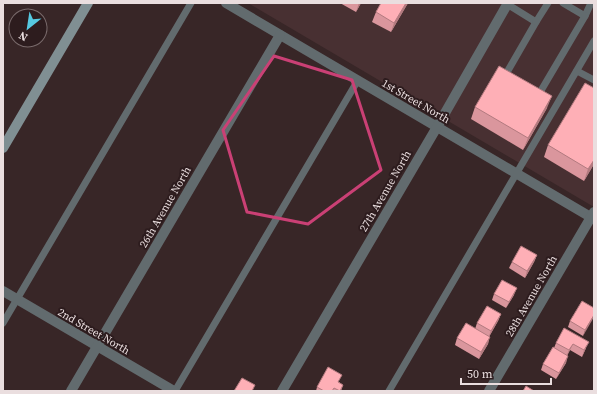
<svg xmlns="http://www.w3.org/2000/svg" width="597" height="394" font-family="'Source Serif 4',serif">
  <style>
    .built { fill: #483032 }
    .lines { fill: none; stroke-linecap: round; stroke-linejoin: round }
    .lane { stroke: #626b6e; stroke-width: 7 }
    .street { stroke: #626b6e; stroke-width: 10 }
    .secondary { stroke: #808f93; stroke-width: 10 }
    .wall { fill: #da969d }
    .shaded-wall { fill: #b27a7f }
    .building { fill: #feafb6; stroke: #b27a7f }
    .marked { fill: none; stroke: #ca4075; stroke-width: 3; stroke-linejoin: round }
    .labels { text-anchor: middle; stroke-width: 4; stroke-linejoin: round; paint-order: stroke }
    .street-label { font-size: 11px; fill: #eadedf; stroke: #2d1c1e }
  </style>
  <rect width="100%" height="100%" fill="#382627"/>
  <path class="built" d="M248 3H594V207L399 92Z"/>
  <g class="lines">
    <g class="lane">
      <path d="M563 3 585 16 591 3"/>
      <path d="M507 4 536 22 506 74 511 77"/>
      <path d="M536 22 548 3"/>
      <path d="M577 71 594 80"/>
      <path d="M535 92 539 94 585 16"/>
      <path d="M3 323 191 3"/>
      <path d="M175 391 358 80"/>
      <path d="M389 391 594 41"/>
    </g>
    <g class="street">
      <path d="M226 3 594 219"/>
      <path d="M3 291 174 391"/>
      <path d="M71 391 280 35"/>
      <path d="M282 391 437 127 508 3"/>
      <path d="M489 391 594 212"/>
    </g>
    <path class="secondary" d="M3 148 88 3"/>
  </g>
  <g class="wall">
    <path d="M340 3H361L356 12Z"/>
    <path d="M381 3H408L391 32 372 22 376 12Z"/>
    <path d="M475 107 547 108 523 150 471 119Z"/>
    <path d="M548 145 594 164 584 181 544 157Z"/>
    <path d="M537 255 534 262 525 278 509 268 512 262Z"/>
    <path d="M494 294 514 295 506 308 492 300Z"/>
    <path d="M594 308 583 336 568 327 570 321Z"/>
    <path d="M501 314 498 321 489 337 488 344 479 359 455 345 457 338 475 329 477 323Z"/>
    <path d="M564 328 586 348 582 357 570 350 567 356 566 363 556 379 541 370 543 364 554 348 556 343Z"/>
    <path d="M339 382 343 385 341 391H316L317 387Z"/>
  </g>
  <g class="shaded-wall">
    <path d="M359 3H361L356 12Z"/>
    <path d="M406 3H408L391 32 394 23Z"/>
    <path d="M552 96 547 108 523 150 528 138Z"/>
    <path d="M594 160V164L584 181 588 169Z"/>
    <path d="M537 255 534 262 525 278 527 271Z"/>
    <path d="M517 288 514 295 506 308 509 302Z"/>
    <path d="M501 314 498 321 488 338 491 331Z"/>
    <path d="M594 315V317L583 336 585 330Z"/>
    <path d="M490 337 488 344 479 359 481 352Z"/>
    <path d="M589 342 586 348 582 357 584 350Z"/>
    <path d="M573 344 570 350 566 357 569 350Z"/>
    <path d="M568 356 566 363 556 379 559 373Z"/>
  </g>
  <g class="building">
    <path d="M381 3H406L394 23 376 12Z"/>
    <path d="M499 66 552 96 528 138 475 107Z"/>
    <path d="M585 83 594 88V160L588 169 548 145Z"/>
    <path d="M521 246 537 255 527 271 512 262Z"/>
    <path d="M502 280 517 288 509 302 494 294Z"/>
    <path d="M582 301 594 308V315L585 330 570 321Z"/>
    <path d="M487 306 501 314 491 331 477 323Z"/>
    <path d="M466 323 490 337 481 352 457 338Z"/>
    <path d="M564 328 589 342 584 350 573 344 569 350 556 343Z"/>
    <path d="M553 347 568 356 559 373 543 364Z"/>
    <path d="M328 367 342 375 338 382 343 385 340 391 334 388 332 391H324L317 387Z"/>
    <path d="M242 378 255 385 252 391H234Z"/>
    <path d="M526 386 534 391H523Z"/>
  </g>
  <path class="marked" d="M274 56 352 80 381 170 308 224 247 212 223 130Z"/>
  <g class="labels">
    <g class="street-label">
      <text transform="translate(416 101) rotate(30)" y="4">1st Street North</text>
      <text transform="translate(385 191) rotate(-60)" y="4">27th Avenue North</text>
      <text transform="translate(165 207) rotate(-60)" y="4">26th Avenue North</text>
      <text transform="translate(531 296) rotate(-60)" y="4">28th Avenue North</text>
      <text transform="translate(94 331) rotate(30)" y="4">2nd Street North</text>
    </g>
  </g>
  <rect width="597" height="394" fill="none" stroke="#eadedf" stroke-width="8"/>
  <g transform="translate(28 28) rotate(210)"><circle r="19" fill="#2d1c1e" stroke="#796a6b"/>
  <path d="M0-3L7 15L0 10L-7 15Z" fill="#56c9e1"/>
  <text y="-6" font-size="11" font-weight="bold" text-anchor="middle" fill="#eadedf">N</text>
  </g>
  <path d="M461 378v6h90v-6" fill="none" stroke="#eadedf" stroke-width="2"/>
  <text x="467" y="378" font-size="12" fill="#eadedf" stroke="#2d1c1e" stroke-width="3" paint-order="stroke">50 m</text>
</svg>
